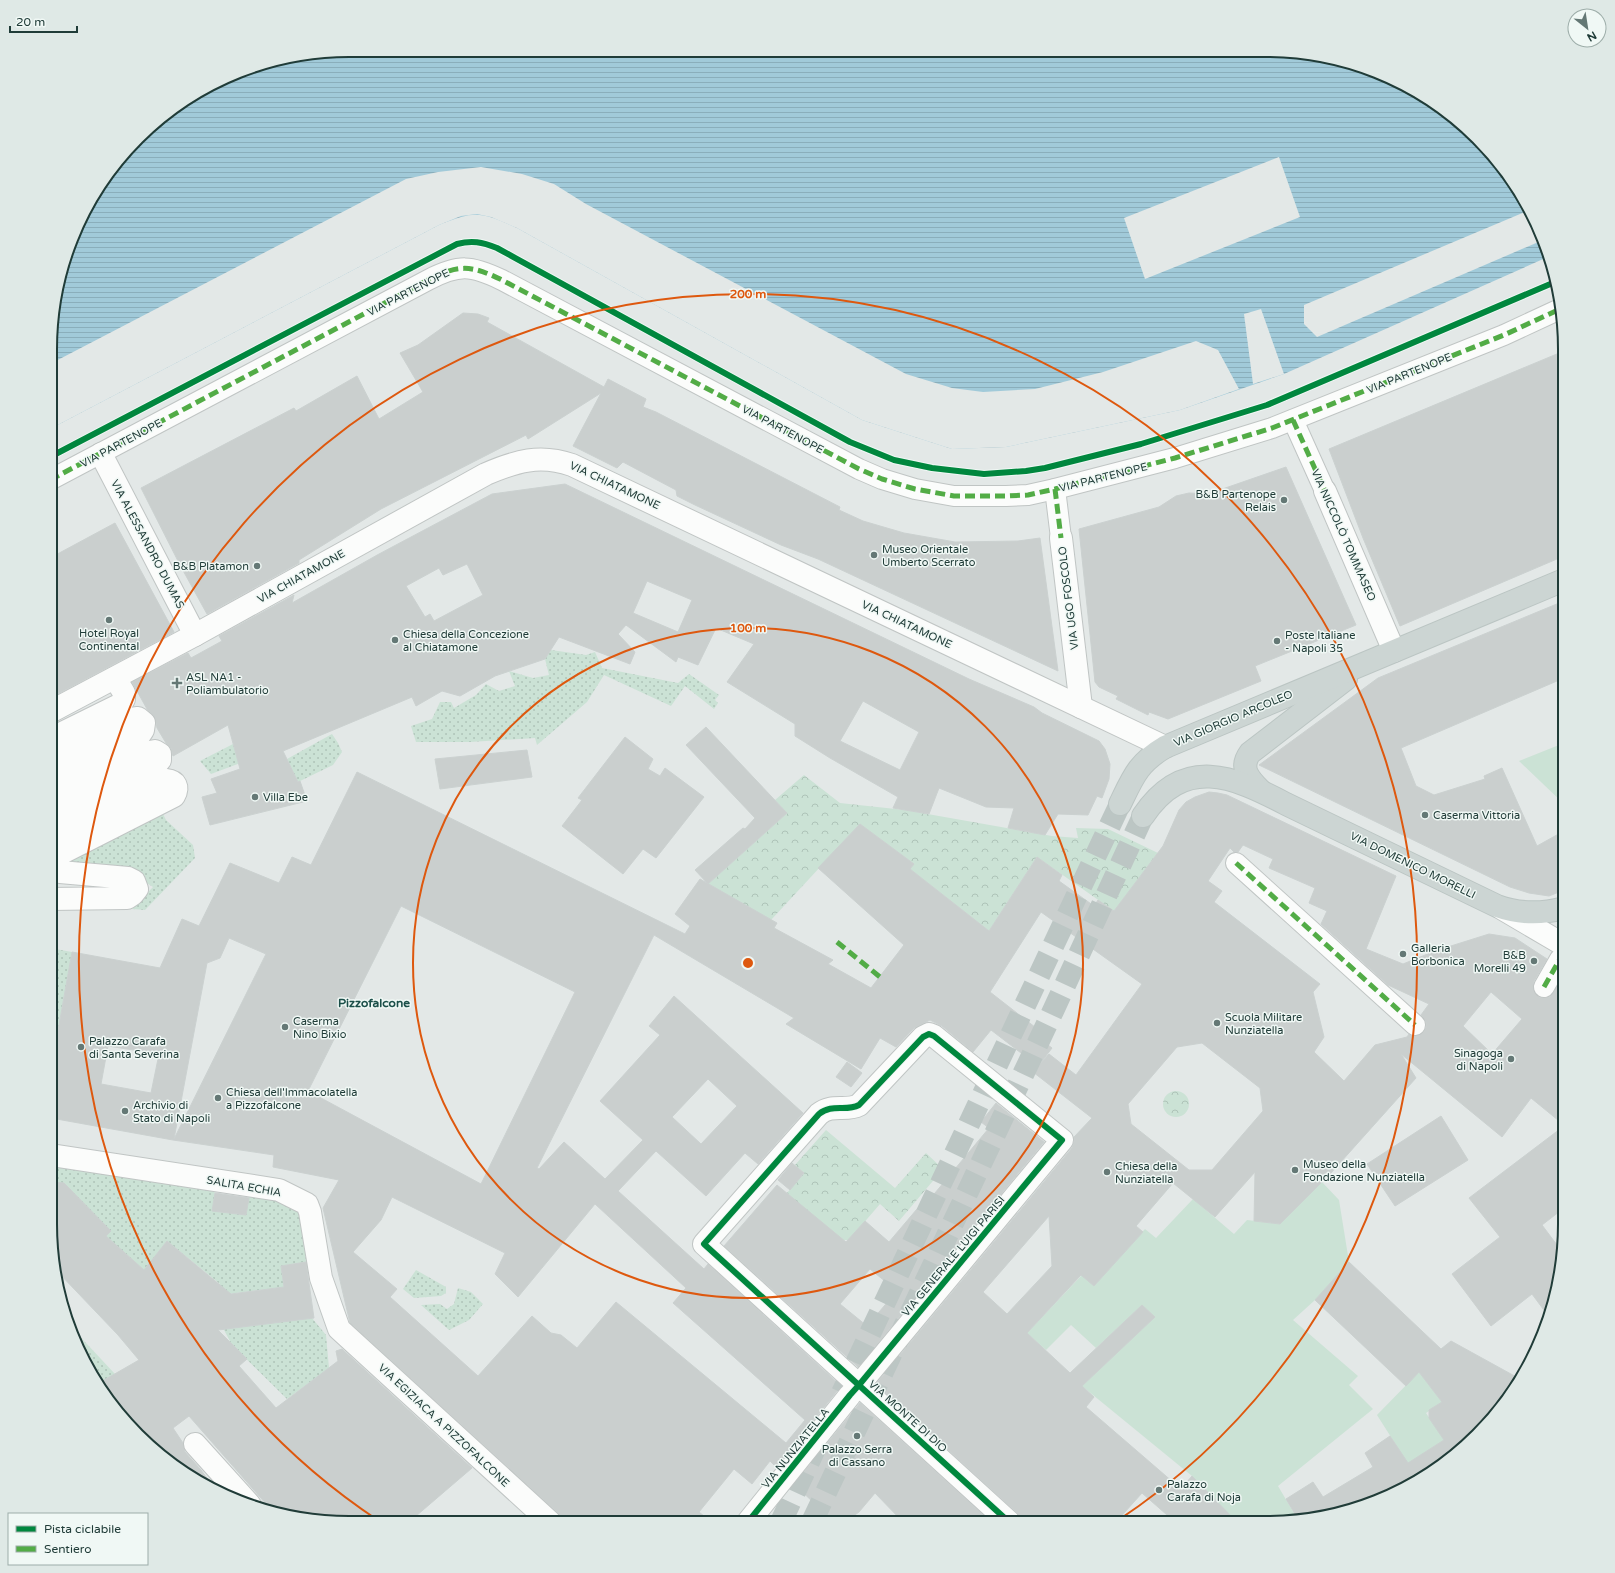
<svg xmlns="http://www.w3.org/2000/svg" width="1615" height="1573" font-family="'Varela Round',sans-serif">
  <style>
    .grass { fill: url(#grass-dots) }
    .park { fill: url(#park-crowns) }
    .garden { fill: #cbe2d5 }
    .water { fill: url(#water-rules) }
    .pier { fill: #e3e8e7 }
    .building { fill: #cacfce; stroke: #cbd1d0; fill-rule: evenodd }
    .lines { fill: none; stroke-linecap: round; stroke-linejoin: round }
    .primary-tunnel { stroke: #bcc6c4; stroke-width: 22; stroke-dasharray: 22 11; stroke-linecap: butt }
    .pedestrian-casing { stroke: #c0c5c4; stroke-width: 22 }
    .minor-casing { stroke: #c0c5c4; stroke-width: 24 }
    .tertiary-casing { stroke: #c0c5c4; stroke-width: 24 }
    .primary-casing { stroke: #bbc5c3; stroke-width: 24 }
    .pedestrian { stroke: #fbfcfb; stroke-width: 20 }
    .minor { stroke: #fbfcfb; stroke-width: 22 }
    .tertiary { stroke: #fbfcfb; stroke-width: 22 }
    .primary { stroke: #ccd5d3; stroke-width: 22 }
    .quiet { stroke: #52ac46; stroke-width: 5; stroke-dasharray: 10 5; stroke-linecap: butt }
    .cycleway-casing { stroke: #f0f8f5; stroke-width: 8 }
    .cycleway { stroke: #00873e; stroke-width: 6 }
    .ring { fill: none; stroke: #de580e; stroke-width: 2 }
    .poi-dot { fill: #647875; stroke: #f0f8f5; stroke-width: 1.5 }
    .labels { text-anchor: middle; stroke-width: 3; stroke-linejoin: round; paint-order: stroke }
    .street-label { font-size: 11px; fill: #203c38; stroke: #f0f8f5 }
    .poi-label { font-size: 11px; fill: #203c38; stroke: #f0f8f5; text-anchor: start }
    .neighbourhood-label { font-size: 12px; font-weight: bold; fill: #1b4f49; stroke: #f0f8f5 }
    .rim { fill: none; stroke: #203c38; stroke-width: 2 }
    .centre { fill: #de580e; stroke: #f0f8f5; stroke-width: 2 }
    .ring-label { font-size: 12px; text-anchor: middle; font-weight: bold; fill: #de580e; stroke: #f0f8f5; stroke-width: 3; stroke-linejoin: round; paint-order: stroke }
  </style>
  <defs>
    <pattern id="grass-dots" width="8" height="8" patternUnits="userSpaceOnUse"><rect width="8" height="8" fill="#cbe2d5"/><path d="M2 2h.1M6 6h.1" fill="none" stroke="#aec3b8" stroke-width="1.8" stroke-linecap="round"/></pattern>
    <pattern id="park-crowns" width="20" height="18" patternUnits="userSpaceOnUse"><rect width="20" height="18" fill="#cbe2d5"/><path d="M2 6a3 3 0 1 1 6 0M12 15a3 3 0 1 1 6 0" fill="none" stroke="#aec3b8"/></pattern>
    <pattern id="water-rules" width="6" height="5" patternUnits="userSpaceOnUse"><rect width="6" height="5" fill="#a1cad9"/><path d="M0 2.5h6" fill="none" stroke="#8aaebb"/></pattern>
  </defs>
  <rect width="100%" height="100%" fill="#e3e8e7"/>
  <g class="grass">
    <path d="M551 650 586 655 595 652 602 668 678 683 689 674 719 695 715 700 718 703 714 709 685 686 671 706 604 675 587 702 537 745 535 738 470 742H416L411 726 432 719 440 702H451L454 708 476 695 486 684 499 691 515 686 509 671 533 678 549 675 545 659Z"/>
    <path d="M332 734 338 743 342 752 333 765 298 782 287 759Z"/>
    <path d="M233 744 236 753 259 756 211 774 200 761Z"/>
    <path d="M162 812 166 820 193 845 195 858 145 910 132 909 153 887 128 871 63 866 64 861Z"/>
    <path d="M50 948 72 952 51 1070Z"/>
    <path d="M51 1165 215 1190 213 1211 246 1215 249 1195 302 1205 306 1262 281 1266 284 1287 220 1295 224 1329 312 1318 326 1335 329 1368 287 1399 232 1345 224 1330 196 1313 220 1284 167 1241 144 1270 106 1236 110 1231 64 1183 51 1182Z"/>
    <path d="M416 1270 446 1287V1293L441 1296 414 1298 403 1289Z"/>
    <path d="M458 1288 471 1292 483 1304 469 1320 449 1330 421 1305 440 1304 447 1309 454 1304Z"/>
    <path d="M72 1328 115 1374 99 1383 70 1329Z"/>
  </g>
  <g class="park">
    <path d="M804 775 840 803 905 810 1052 836 1078 838 1076 828 1108 829 1158 853 1114 911 1037 857 989 931 910 869 914 864 860 824 771 920 708 884 787 813 775 800Z"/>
    <circle cx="1176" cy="1104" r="13"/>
    <path d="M826 1130 895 1188 926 1153 943 1169 899 1221 880 1204 849 1240H843L836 1249 787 1193 804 1173 795 1165Z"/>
  </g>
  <g class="garden">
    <path d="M1564 743V804L1519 761Z"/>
    <path d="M1322 1182 1339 1200 1349 1262 1315 1300 1293 1320 1358 1376 1349 1385 1373 1409 1278 1486 1298 1520 1286 1522H1236L1192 1476 1082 1386 1155 1317 1142 1305 1096 1348 1071 1325 1046 1350 1027 1333 1082 1275 1094 1286 1145 1229 1156 1238 1193 1199 1234 1234 1247 1220 1280 1224Z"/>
    <path d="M1419 1372 1442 1402 1426 1413 1444 1440 1424 1453 1434 1469 1417 1478 1377 1415Z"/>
  </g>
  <path class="water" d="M349 50 1305 53 1362 66 1415 90 1463 124 1503 167 1550 256 1284 374 1180 410 1006 447 952 449 862 420 517 228C481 212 476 210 439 225L50 429V349L56 291 90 200 152 124 199 90 253 66Z"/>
  <g class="pier">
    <path d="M1279 157 1300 217 1145 279 1124 218Z"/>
    <path d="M481 167 522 174 554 184 586 204 906 374 952 388 983 392 1035 389 1103 372 1196 341 1218 350 1239 389 1180 410 1006 447 952 449 862 420 517 228 491 217 477 214 461 216 439 225 50 429V364L406 179 438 172Z"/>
    <path d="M1527 211 1543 240 1317 337 1304 324V305Z"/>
    <path d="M1261 309 1284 374 1253 384 1244 314Z"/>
  </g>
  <g class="building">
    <path d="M463 313 478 314 489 318 487 322 604 387 608 379 646 399 643 407 656 412 840 507 839 510 863 521 904 533 955 542 1018 541 1040 538 1058 671 818 559 781 545 695 505 677 496 676 490 623 462 617 468 573 446 601 393 528 439 526 435 381 509 299 560V563L207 614 180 565 141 488 294 408 296 411 357 376 379 419 423 392 400 353 418 345Z"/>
    <path d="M1564 351V556L1400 626 1363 538 1329 449Z"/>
    <path d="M1286 467 1356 625 1255 666 1261 681 1168 719 1149 712 1148 715 1116 699 1118 696 1099 687 1095 682 1079 529 1159 507 1176 496 1189 493 1208 494Z"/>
    <path d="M565 484 969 679 1034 707 1042 713 1099 741 1105 749 1110 764 1109 779 1102 798 1097 796 1088 815 1058 814 1045 835 1008 828 1014 808 986 807 939 788 929 814 893 808 898 797 830 758 795 736V724L727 682 754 644 716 628 698 665 678 657 676 662 626 625 618 634 635 652 630 664 559 637 545 659 495 676 460 696 442 691 416 706 412 697 283 751 298 782 300 781 307 801 210 825 202 797 217 793 211 779 240 769 228 725 173 756 171 748 166 743 157 728 155 718 147 709 132 682 186 654 188 653 191 658 222 641 219 636 294 595 292 603 379 554 492 494ZM467 564 483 595 434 621 430 614 425 617 406 586 439 568 443 575ZM647 581 692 600 678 632 633 613ZM863 701 919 732 900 770 840 741Z"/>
    <path d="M115 523 174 632 50 698V558Z"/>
    <path d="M1564 601V678L1401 748 1416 786 1434 795 1485 779 1484 776 1502 768 1537 846 1564 831V890L1549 896 1529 893 1510 887 1259 765 1378 678Z"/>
    <path d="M706 727 787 813 708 884 695 870 743 828 745 829 755 818 686 745Z"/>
    <path d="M625 737 653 759 648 769 660 776 665 768 704 797 656 858 643 849 623 874 562 826 582 800 578 798Z"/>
    <path d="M527 750 532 777 440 789 435 759Z"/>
    <path d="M357 772 685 934 690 926 675 914 700 879 777 923 774 928 833 960 828 964 871 988 904 945 818 868 860 824 914 864 910 869 989 931 1037 857 1062 875 1059 881 1094 906 1098 900 1114 911 1163 846 1179 810 1186 802 1195 797 1209 792 1218 793 1227 795 1396 876 1366 949 1403 964 1435 951 1489 934 1515 938 1547 959 1534 981 1533 987 1534 992 1539 997 1544 998 1550 997 1564 975V1125L1531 1098 1502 1137 1401 1054 1416 1078 1331 1173 1280 1224 1254 1221 1255 1172 1215 1217 1173 1183 1136 1226 1143 1232 1094 1286 1081 1275 1027 1333 1070 1373 1142 1305 1155 1317 1082 1386 1094 1397 1086 1407 1181 1489 1192 1476 1237 1522H1175L1142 1493 1116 1522H1021V1518L1017 1513 876 1384 1072 1148 1074 1142V1137L1092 1118 1033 1072 1038 1066 991 1030 973 1052 942 1026 930 1020 914 1028 896 1047 880 1038 861 1069 786 1024 794 1018 654 935 537 1168 539 1169 564 1142 605 1179 643 1140 600 1101 660 1035 649 1026 674 996 803 1113 758 1164 745 1153 706 1196 656 1151 618 1191 704 1269 708 1264 841 1386 776 1467 770 1461 752 1484 734 1469 699 1512 711 1522H564L558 1513 350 1323 323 1208 339 1180 273 1167 274 1155 173 1140 51 1118V1070L72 952 160 968 182 919 199 926 230 863 279 883 292 857 311 865ZM1243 845 1273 859 1269 868 1315 888 1309 903 1327 911 1321 924 1388 985 1429 1004 1421 1015 1426 1022V1028L1423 1033 1418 1036H1413L1409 1034 1407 1037 1375 1045 1344 1081 1314 1052 1324 1037 1313 992 1320 984 1214 902 1222 891 1208 881 1230 848 1234 852H1238ZM401 906 575 992 481 1184 308 1091ZM1041 912 1142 984 1076 1075 1049 1054 1039 1065 1052 1048 1036 1036 1040 1031 990 992ZM229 938 266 954 174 1139 207 963 220 958ZM1491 992 1522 1019 1492 1054 1463 1026ZM1202 1043 1260 1088 1263 1111 1212 1170H1189L1131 1124 1128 1104 1177 1047ZM108 1046 159 1054 151 1093 101 1084ZM708 1079 737 1106 701 1144 672 1117ZM392 1197 505 1253 495 1274 518 1297 595 1204 686 1288 673 1303 805 1420 786 1443 616 1302 577 1348 561 1335 551 1333 532 1316 478 1376 390 1297 397 1289 353 1252 381 1220ZM1049 1216 1052 1266 1007 1314 983 1292Z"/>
    <path d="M847 1062 862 1073 851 1087 836 1077Z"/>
    <path d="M996 1103 1044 1142 858 1367 724 1246 777 1185 846 1242 865 1221 889 1242 917 1209 920 1211 989 1128 981 1122ZM870 1269 897 1291 867 1326 840 1304Z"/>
    <path d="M1441 1116 1468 1160 1395 1206 1367 1164Z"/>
    <path d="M1564 1126V1208L1542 1225 1563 1253 1555 1301 1549 1317 1532 1294 1491 1326 1452 1274 1500 1237 1469 1198Z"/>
    <path d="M792 1163 804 1173 790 1190 778 1180Z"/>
    <path d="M51 1182 64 1183 111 1231 106 1236 144 1270 167 1241 231 1294 284 1287 281 1266 306 1262 314 1318 218 1330 247 1359 239 1366 276 1408 338 1361 336 1351 342 1349 472 1468 409 1522H329L274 1513 189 1416 173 1428 183 1443 185 1452 201 1470 217 1492 167 1461 112 1406 99 1383 139 1360 118 1335 56 1270 51 1244Z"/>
    <path d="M215 1193 249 1198 246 1215 212 1211Z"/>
    <path d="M1349 1262 1441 1349 1451 1341 1520 1379 1503 1406 1448 1461 1362 1507 1286 1522V1520L1295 1514 1286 1499 1313 1482 1323 1497 1373 1467 1365 1453 1390 1436 1408 1463 1444 1440 1429 1418V1410L1442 1402 1419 1372 1406 1386 1315 1300Z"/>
    <path d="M860 1403 991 1522H903L875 1493 859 1512 845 1522H834L794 1484Z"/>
  </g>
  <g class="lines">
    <g class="primary-tunnel">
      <path d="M842 1393 1120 804"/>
      <path d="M781 1522 820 1438"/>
      <path d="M812 1522 1053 1011 1143 816"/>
    </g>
    <g class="pedestrian-casing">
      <g id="pedestrian">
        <path d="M1293 420 1325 491"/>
        <path d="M50 480 428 280C459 264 471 265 502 280L859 469 882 479 915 489 954 496H1006L1028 495 1055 489 1175 458 1272 428 1504 335 1560 309"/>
        <path d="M1055 489 1061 538"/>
        <path d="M1236 863 1415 1025"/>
        <path d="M1544 987 1560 959"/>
      </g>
    </g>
    <g class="minor-casing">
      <g id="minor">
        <path d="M101 454 195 635"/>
        <path d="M1325 491 1394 651"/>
        <path d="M1061 538 1081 707"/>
        <path d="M50 739 121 704 124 699V693L115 678"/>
        <path d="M50 760 131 719 138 718 144 723 143 730 139 736 50 781"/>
        <path d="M50 800 149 752 155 751 160 754V760L156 765 50 820"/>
        <path d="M50 838 166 780C176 781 179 787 174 796L56 856 53 860 55 868 60 872 128 878 134 881 137 889 133 894 127 898 50 899"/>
        <path d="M1501 908 1564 945"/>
        <path d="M51 1155 279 1190 307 1204 310 1212 321 1278 339 1329 550 1522"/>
        <path d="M195 1444 250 1505"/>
        <path d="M748 1522 850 1395 859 1385 1062 1140 934 1036 929 1034 923 1037 859 1105C846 1112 832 1103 819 1114L704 1244 1009 1522"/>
      </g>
    </g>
    <g class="tertiary-casing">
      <path id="tertiary" d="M50 712 195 635 486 474C516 461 540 454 572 465L1165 747"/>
    </g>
    <g class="primary-casing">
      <g id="primary">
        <path d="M1260 790C1249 779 1239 768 1250 753L1346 679"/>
        <path d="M1120 804C1133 777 1138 763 1165 747L1564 580"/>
        <path d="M1143 816C1184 755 1233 776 1286 804L1497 906C1519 914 1542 914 1564 908"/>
      </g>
    </g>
    <use href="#pedestrian" class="pedestrian"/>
    <use href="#minor" class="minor"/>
    <use href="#tertiary" class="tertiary"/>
    <use href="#primary" class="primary"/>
    <g class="quiet">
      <path d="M1293 420 1325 491"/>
      <path d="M50 480 428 280C459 264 471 265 502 280L859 469 882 479 915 489 954 496H1006L1028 495 1055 489 1175 458 1272 428 1504 335 1560 309"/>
      <path d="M1055 489 1061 538"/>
      <path d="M1236 863 1415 1025"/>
      <path d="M837 942 880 977"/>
      <path d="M1544 987 1560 959"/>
      <path d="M242 1502V1496"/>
    </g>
    <g class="cycleway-casing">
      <g id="cycleway">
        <path d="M50 457 457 244C472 240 482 242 497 248L850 442 894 460 932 468 984 474 1026 471 1045 468 1141 444 1267 405 1555 282"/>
        <path d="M748 1522 850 1395 859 1385 1062 1140 934 1036 929 1034 923 1037 859 1105C846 1112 832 1103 819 1114L704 1244 1009 1522"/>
      </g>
    </g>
    <use href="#cycleway" class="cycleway"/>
  </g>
  <g class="ring">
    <circle cx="748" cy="963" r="335"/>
    <path d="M379 1521A669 669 0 1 1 1117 1521"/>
  </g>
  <g class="poi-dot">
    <circle cx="1284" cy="500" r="4"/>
    <circle cx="874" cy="555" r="4"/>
    <circle cx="257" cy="566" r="4"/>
    <circle cx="109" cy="620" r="4"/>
    <circle cx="395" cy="640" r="4"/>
    <circle cx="1277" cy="641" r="4"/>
    <path d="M175 677h4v4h4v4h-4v4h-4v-4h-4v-4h4z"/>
    <circle cx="255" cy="797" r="4"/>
    <circle cx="1425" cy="815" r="4"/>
    <circle cx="1403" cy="954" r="4"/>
    <circle cx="1534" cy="961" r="4"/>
    <circle cx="1217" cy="1023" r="4"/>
    <circle cx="285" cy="1027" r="4"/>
    <circle cx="81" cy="1047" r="4"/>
    <circle cx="1511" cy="1059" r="4"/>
    <circle cx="218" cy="1098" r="4"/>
    <circle cx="125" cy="1111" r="4"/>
    <circle cx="1295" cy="1170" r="4"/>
    <circle cx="1107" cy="1172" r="4"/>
    <circle cx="857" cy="1436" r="4"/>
    <circle cx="1159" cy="1490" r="4"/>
  </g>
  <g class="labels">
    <g class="street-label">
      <text transform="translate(408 292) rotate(-27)" y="4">VIA PARTENOPE</text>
      <text transform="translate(1409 373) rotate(-22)" y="4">VIA PARTENOPE</text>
      <text transform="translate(783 429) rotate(28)" y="4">VIA PARTENOPE</text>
      <text transform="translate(121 443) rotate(-28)" y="4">VIA PARTENOPE</text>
      <text transform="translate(1103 477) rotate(-14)" y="4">VIA PARTENOPE</text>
      <text transform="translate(615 485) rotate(25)" y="4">VIA CHIATAMONE</text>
      <text transform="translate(1344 535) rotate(66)" y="4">VIA NICCOLÒ TOMMASEO</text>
      <text transform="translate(148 544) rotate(62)" y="4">VIA ALESSANDRO DUMAS</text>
      <text transform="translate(301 576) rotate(-29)" y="4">VIA CHIATAMONE</text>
      <text transform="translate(1068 598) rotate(-97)" y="4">VIA UGO FOSCOLO</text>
      <text transform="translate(907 624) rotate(25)" y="4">VIA CHIATAMONE</text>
      <text transform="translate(1233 718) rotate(-23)" y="4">VIA GIORGIO ARCOLEO</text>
      <text transform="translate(1413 865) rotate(26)" y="4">VIA DOMENICO MORELLI</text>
      <text transform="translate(244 1186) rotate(10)" y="4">SALITA ECHIA</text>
      <text transform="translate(953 1256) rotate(-50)" y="4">VIA GENERALE LUIGI PARISI</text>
      <text transform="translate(908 1416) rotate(42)" y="4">VIA MONTE DI DIO</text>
      <text transform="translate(444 1425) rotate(43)" y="4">VIA EGIZIACA A PIZZOFALCONE</text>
      <text transform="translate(795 1448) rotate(-51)" y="4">VIA NUNZIATELLA</text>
    </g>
    <g class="poi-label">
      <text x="1276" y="498" text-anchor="end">B&amp;B Partenope<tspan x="1276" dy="13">Relais</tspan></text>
      <text x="882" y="553">Museo Orientale<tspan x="882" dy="13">Umberto Scerrato</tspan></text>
      <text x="249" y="570" text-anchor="end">B&amp;B Platamon</text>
      <text x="109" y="637" text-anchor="middle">Hotel Royal<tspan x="109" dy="13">Continental</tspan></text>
      <text x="403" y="638">Chiesa della Concezione<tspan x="403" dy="13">al Chiatamone</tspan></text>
      <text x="1285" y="639">Poste Italiane<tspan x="1285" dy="13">- Napoli 35</tspan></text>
      <text x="186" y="681">ASL NA1 -<tspan x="186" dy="13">Poliambulatorio</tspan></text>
      <text x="263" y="801">Villa Ebe</text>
      <text x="1433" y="819">Caserma Vittoria</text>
      <text x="1411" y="952">Galleria<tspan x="1411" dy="13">Borbonica</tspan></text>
      <text x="1526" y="959" text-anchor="end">B&amp;B<tspan x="1526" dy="13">Morelli 49</tspan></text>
      <text x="1225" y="1021">Scuola Militare<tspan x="1225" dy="13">Nunziatella</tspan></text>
      <text x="293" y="1025">Caserma<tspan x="293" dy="13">Nino Bixio</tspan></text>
      <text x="89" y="1045">Palazzo Carafa<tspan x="89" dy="13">di Santa Severina</tspan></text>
      <text x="1503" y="1057" text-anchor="end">Sinagoga<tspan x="1503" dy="13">di Napoli</tspan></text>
      <text x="226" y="1096">Chiesa dell'Immacolatella<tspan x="226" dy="13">a Pizzofalcone</tspan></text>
      <text x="133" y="1109">Archivio di<tspan x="133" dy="13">Stato di Napoli</tspan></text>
      <text x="1303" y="1168">Museo della<tspan x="1303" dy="13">Fondazione Nunziatella</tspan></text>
      <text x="1115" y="1170">Chiesa della<tspan x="1115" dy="13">Nunziatella</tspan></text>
      <text x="857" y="1453" text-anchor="middle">Palazzo Serra<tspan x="857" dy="13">di Cassano</tspan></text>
      <text x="1167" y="1488">Palazzo<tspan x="1167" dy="13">Carafa di Noja</tspan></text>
    </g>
    <g class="neighbourhood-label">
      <text x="374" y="1007">Pizzofalcone</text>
    </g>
  </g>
  <path d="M0 0H1615V1573H0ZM349 57H1266A292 292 0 0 1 1558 349V1224A292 292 0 0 1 1266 1516H349A292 292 0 0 1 57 1224V349A292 292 0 0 1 349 57Z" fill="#dfe9e6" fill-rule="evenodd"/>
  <path class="rim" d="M349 57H1266A292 292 0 0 1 1558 349V1224A292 292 0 0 1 1266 1516H349A292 292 0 0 1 57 1224V349A292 292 0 0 1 349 57Z"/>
  <circle cx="748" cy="963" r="6" class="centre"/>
  <g class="ring-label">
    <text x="748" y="298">200 m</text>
    <text x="748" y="632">100 m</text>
  </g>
  <rect x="8" y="1513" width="140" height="52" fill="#f0f8f5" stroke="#9dada9"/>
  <rect x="16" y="1526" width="20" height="6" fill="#00873e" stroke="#9dada9"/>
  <text x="44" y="1533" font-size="12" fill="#203c38">Pista ciclabile</text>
  <rect x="16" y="1546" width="20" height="6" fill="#52ac46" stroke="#9dada9"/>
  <text x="44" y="1553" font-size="12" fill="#203c38">Sentiero</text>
  <g transform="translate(1587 28) rotate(150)"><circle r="19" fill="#f0f8f5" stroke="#9dada9"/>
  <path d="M0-3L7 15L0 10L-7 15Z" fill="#647875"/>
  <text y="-6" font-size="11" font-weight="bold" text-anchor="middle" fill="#203c38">N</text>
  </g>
  <path d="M10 26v6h67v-6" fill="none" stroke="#203c38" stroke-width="2"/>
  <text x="16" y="26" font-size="12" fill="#203c38" stroke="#f0f8f5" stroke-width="3" paint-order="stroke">20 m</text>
</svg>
